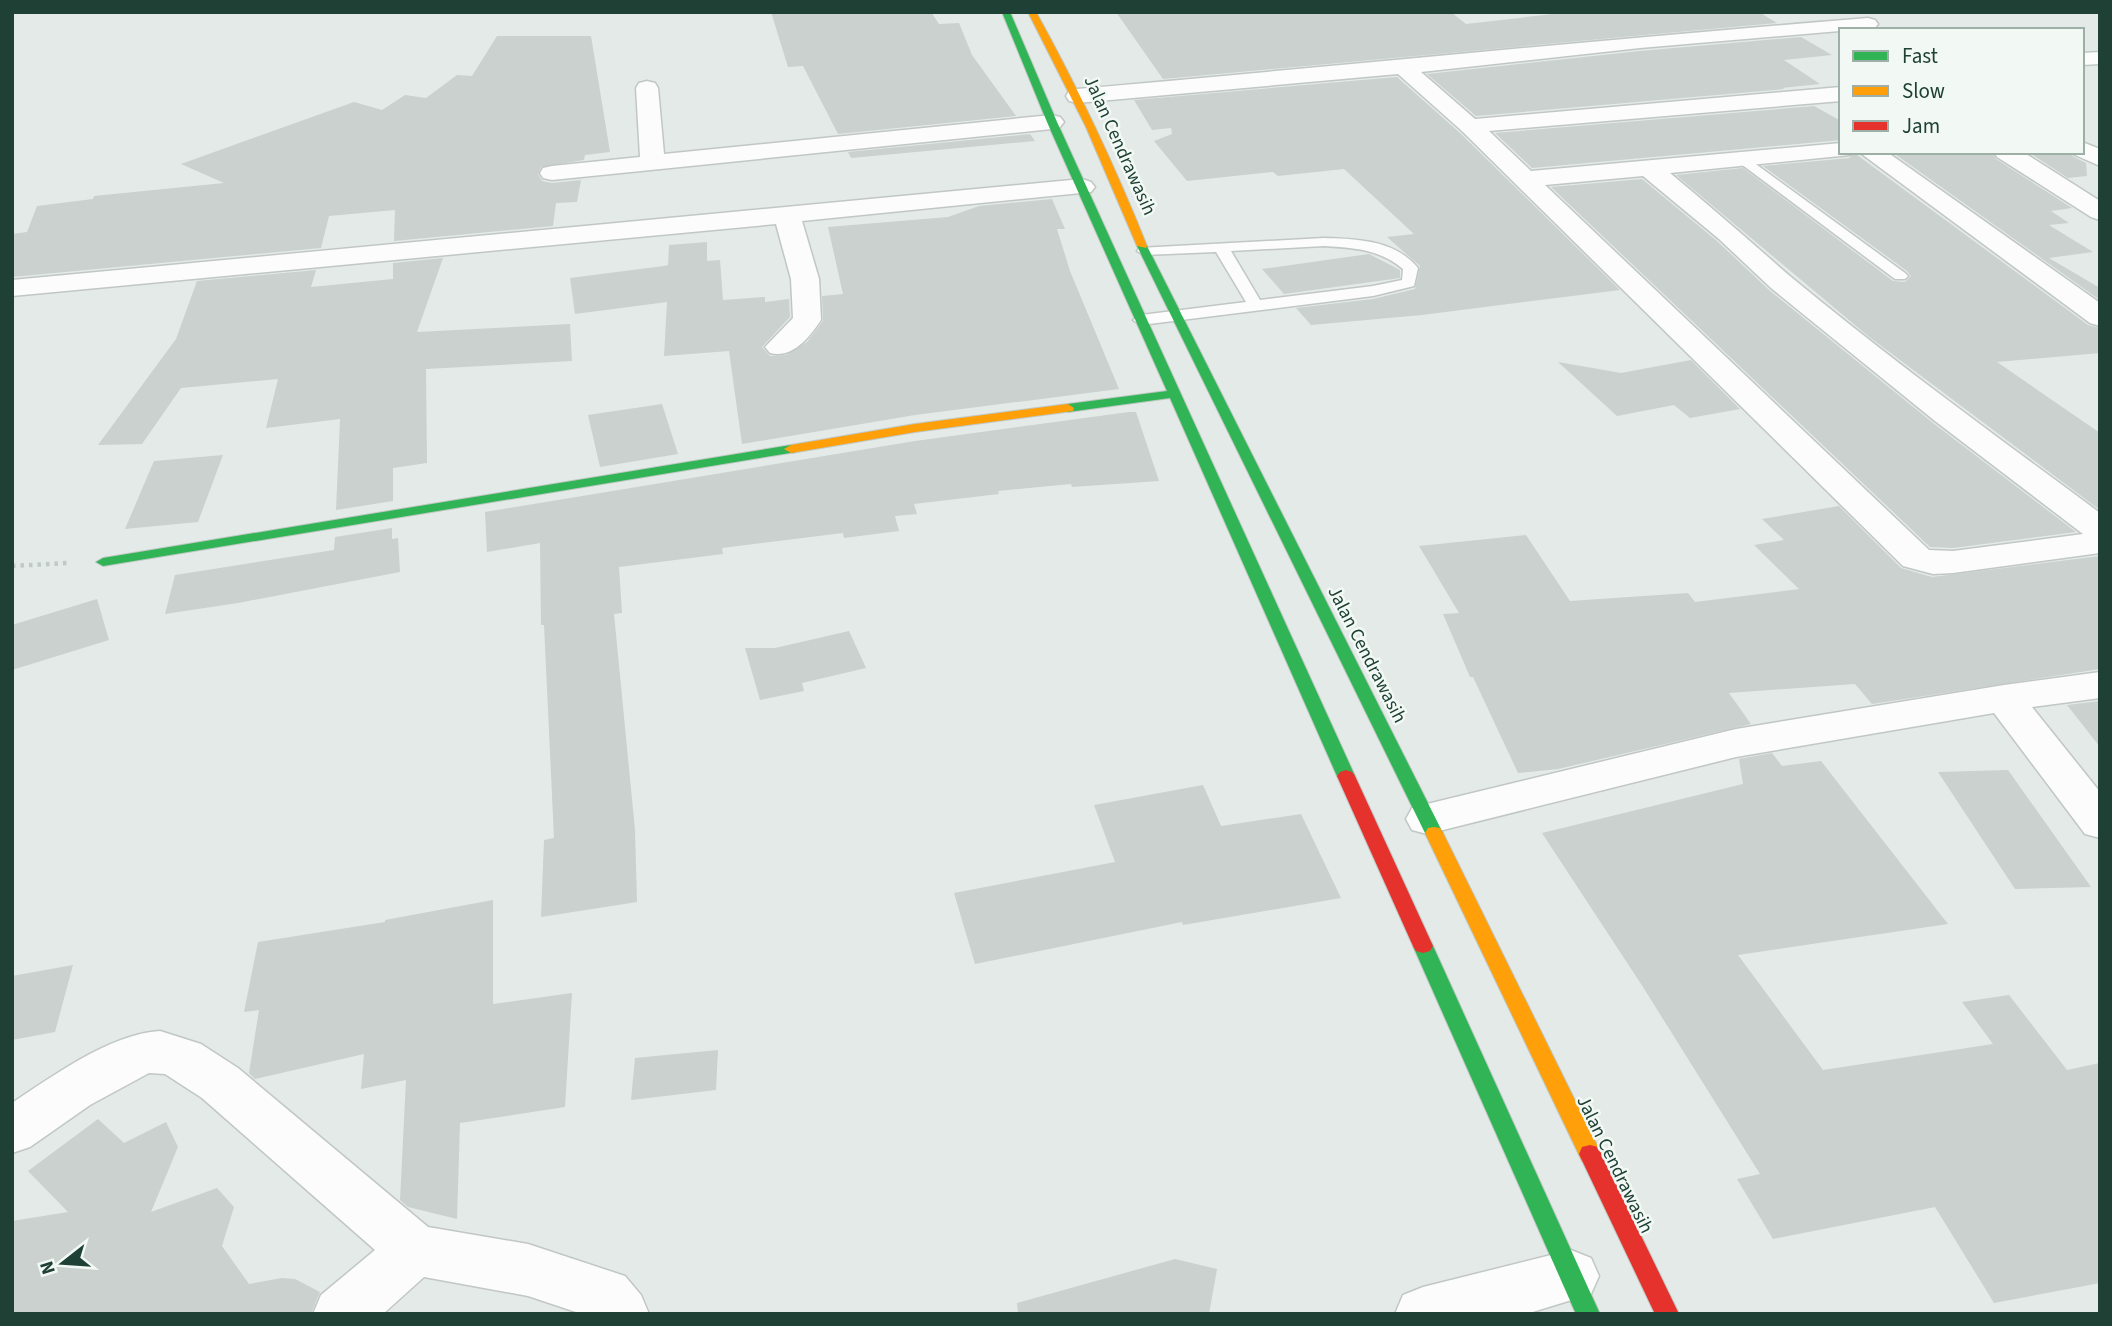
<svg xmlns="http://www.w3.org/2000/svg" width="2112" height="1326" font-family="'Source Sans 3',sans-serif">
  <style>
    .building { fill: #cad1ce }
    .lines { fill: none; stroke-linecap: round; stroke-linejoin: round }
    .lane-casing { stroke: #c1c7c4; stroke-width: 3 }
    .street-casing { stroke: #c1c7c4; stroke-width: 3 }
    .fast-casing { stroke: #bfc8c4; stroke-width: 2 }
    .slow-casing { stroke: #bfc8c4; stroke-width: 2 }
    .jam-casing { stroke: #bfc8c4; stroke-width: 2 }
    .path { stroke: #c0cac5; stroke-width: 4.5; stroke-dasharray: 3.5 5; stroke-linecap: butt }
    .lane { fill: #fbfcfb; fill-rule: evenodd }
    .street { fill: #fbfcfb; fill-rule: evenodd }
    .fast { fill: #30b455; fill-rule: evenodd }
    .slow { fill: #ff9f0a; fill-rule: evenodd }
    .jam { fill: #e5322d; fill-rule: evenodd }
    .labels { text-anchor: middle; stroke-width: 5; stroke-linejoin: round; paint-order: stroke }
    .street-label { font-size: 19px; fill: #1f4034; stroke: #f2f9f5 }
  </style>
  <rect width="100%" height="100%" fill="#e4eae7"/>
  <g class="building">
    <path d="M771 12H931L939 24 959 23 972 55 1016 116 838 134 803 66 788 67Z"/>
    <path d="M1116 12H1451L1466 24 1571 12H1759L1777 23 1163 79Z"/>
    <path d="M497 36H591L610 152 585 155 584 160 541 167 538 174 542 181 552 183 581 180 577 202 556 203 553 226 394 241 395 210 329 216 321 248 12 277V234L27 232 37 206 93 199 94 196 224 183 181 164 354 102 382 110 405 95 426 98 457 75 472 76Z"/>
    <path d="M1801 37 1832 55 1784 60 1820 84 1782 88 1785 89 1476 116 1427 74 1640 51Z"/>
    <path d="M1397 77 1460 133 1620 290 1422 315 1311 325 1296 308 1373 299 1415 289 1420 266 1387 237 1414 234 1344 169 1278 176 1273 172 1187 181 1154 141 1172 134 1171 128 1152 130 1134 100Z"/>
    <path d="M1814 106 1841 121V140L1532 168 1495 133Z"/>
    <path d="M1030 134 1035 141 851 158 848 152Z"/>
    <path d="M1853 152 2088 325 2100 328V353L1997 362 2100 433V510L1868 336 1676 175 1743 168 1893 281 1905 282 1911 276 1907 271 1763 166 1850 158Z"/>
    <path d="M1892 152H1992L1996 159 2072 208 2051 211 2069 223 2049 225 2093 252 2049 258 2100 288V300Z"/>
    <path d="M2028 152H2070L2072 156 2086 163 2087 176 2068 178Z"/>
    <path d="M1642 179 1717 241 1769 290 1933 423 2076 532 1953 548 1930 547 1551 187Z"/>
    <path d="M1052 199 1065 229H1057L1070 271 1119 389 915 415 742 444 729 351 664 356 667 302 575 314 570 278 664 266 668 265 669 245 707 242V261L720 260 723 300 765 297V302L789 299 790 317 762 347 770 356 786 355 807 342 823 321 822 296 843 294 828 227 948 217 979 206Z"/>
    <path d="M1369 254 1400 270V278L1284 294 1262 269Z"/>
    <path d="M443 258 417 332 570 324 572 361 426 369 427 463 393 468V501L336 510 340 419 266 428 278 379 181 388 142 444 98 445 176 339 197 281 316 270 311 287 393 279V263Z"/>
    <path d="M1691 360 1740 409 1690 418 1674 405 1617 416 1558 362 1621 373Z"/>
    <path d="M662 404 678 454 600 467 588 415Z"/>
    <path d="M1129 412H1136L1159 481 1072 487 1071 484 998 491 999 494 914 504 917 514 895 516 899 531 844 538 843 533 722 548 723 554 619 567 622 613 614 614 635 830 637 902 541 917 544 840 554 838 544 625H541L540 543 487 552 485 512 915 441Z"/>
    <path d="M223 455 198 522 125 529 154 461Z"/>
    <path d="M1839 506 1901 568 1932 577 2100 556V669L1872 704 1855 684 1729 693 1751 724 1558 769 1518 773 1473 677H1470L1443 614 1459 613 1419 546 1526 535 1570 601 1688 593 1695 602 1799 589 1754 545 1784 540 1762 519Z"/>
    <path d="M392 528V539L398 538 400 572 238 603 165 614 175 575 334 550 335 537Z"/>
    <path d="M97 599 109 640 12 670V625Z"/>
    <path d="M849 631 866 668 802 683 804 691 760 700 745 648H775Z"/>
    <path d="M2100 701V747L2067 705Z"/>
    <path d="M1772 753 1782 766 1821 761 1948 924 1738 955 1823 1070 1993 1044 1962 1002 2009 995 2067 1070 2100 1063V1283L1994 1303 1935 1207 1773 1239 1737 1179 1760 1174 1643 987 1542 833 1743 784 1739 759Z"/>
    <path d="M2008 770 2091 887 2015 889 1938 772Z"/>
    <path d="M1203 785 1221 826 1301 814 1341 898 1183 925 1182 922 975 964 954 893 1115 862 1094 805Z"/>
    <path d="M493 900V1004L572 993 565 1107 460 1123 457 1219 408 1207 400 1200 406 1080 361 1089 364 1054 255 1079 249 1073 259 1010 244 1012 258 942 385 922V920Z"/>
    <path d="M73 965 55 1032 12 1040V976Z"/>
    <path d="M718 1050 716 1090 631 1100 635 1058Z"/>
    <path d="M98 1119 124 1143 166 1122 178 1147 151 1212 217 1188 234 1207 222 1246 249 1284 282 1278 295 1279 320 1292 311 1314H12V1221L68 1212 28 1171Z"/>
    <path d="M1175 1259 1217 1269 1209 1314H1018L1017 1303Z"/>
  </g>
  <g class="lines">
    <g class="lane-casing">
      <g id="lane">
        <path d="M1742 154 1905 273 1908 276 1905 279H1895L1737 161V155Z"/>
        <path d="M1324 238C1358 239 1395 240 1418 268L1414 286 1373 296 1141 325 1133 320 1141 315 1246 302 1216 252 1144 255 1137 251 1139 248ZM1324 246C1355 248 1379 249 1403 269L1402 280 1373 286 1260 300 1231 251Z"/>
      </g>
    </g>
    <g class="street-casing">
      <g id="street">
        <path d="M1868 18 1875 20 1878 24 1875 28 1640 48 1421 72 1475 119 1841 87V101L1489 131 1531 171 1841 143V152H1851L1850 155 1670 173C1711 207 1751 242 1791 277 1891 360 1996 436 2100 513V553L1953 573 1933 574 1903 566 1462 131 1398 74 1077 103 1069 101 1066 96 1069 91 1077 89C1341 66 1604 39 1868 18ZM1643 176 1719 239 1771 288 1935 421 2083 534 1953 551 1929 550 1545 185Z"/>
        <path d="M2100 52V64L2082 65V53Z"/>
        <path d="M647 81 655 83 658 88 664 154 1052 115 1060 117 1064 122 1060 127 1052 129 552 180 543 178 540 173 543 168 552 166 640 157 636 88 639 83Z"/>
        <path d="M2082 142 2100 149V166L2073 154 2072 152H2082Z"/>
        <path d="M1859 152H1887L2100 303V326L2090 323Z"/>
        <path d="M1994 152H2023L2100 201V220L2091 217 1997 157Z"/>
        <path d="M1082 179 1091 182 1095 187 1091 192 802 221 819 279 821 320C809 338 792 359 770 353L765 347 793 318 791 279 776 224 12 296V280Z"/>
        <path d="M2100 672V698L2032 707 2100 792V838L2085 834 1994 713 1736 757 1427 834 1412 830 1406 819 1412 808 1427 804 1736 729 2004 685Z"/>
        <path d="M160 1031 201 1044 238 1068 428 1227 528 1244 625 1276 641 1295 649 1314H582L528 1296 424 1277 383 1314H313L321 1295 375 1250 202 1098 165 1074 149 1073 90 1105 30 1147 12 1153V1103C53 1076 110 1034 160 1031Z"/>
        <path d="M1571 1250 1591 1258 1599 1276 1591 1294 1526 1314H1395L1403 1295 1423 1287Z"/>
      </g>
    </g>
    <g class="fast-casing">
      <g id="fast">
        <path d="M1002 12H1010L1057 122 1355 776 1352 780H1340L1337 776 1170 398 1068 412 1062 408 1068 404 1167 391 1047 122Z"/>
        <path d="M1142 243 1147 246 1443 833 1440 838H1428L1425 833 1137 246Z"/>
        <path d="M791 445 798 449 796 452 103 566 96 562 103 558Z"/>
        <path d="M1423 939 1430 941 1433 946 1600 1314H1576L1413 946 1416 941Z"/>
      </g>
    </g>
    <g class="slow-casing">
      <g id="slow">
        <path d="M1028 12H1036C1078 88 1115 166 1147 246L1146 248 1137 246 1086 127Z"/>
        <path d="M1068 404 1074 408 1073 411 915 432 791 453 784 449 791 445 915 424Z"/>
        <path d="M1434 827 1440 828 1443 833 1598 1147 1601 1154 1598 1161 1590 1163 1582 1161 1425 833 1428 828Z"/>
      </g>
    </g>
    <g class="jam-casing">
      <g id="jam">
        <path d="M1346 770 1352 772 1355 776 1433 946 1430 951 1423 953 1416 951 1413 946 1337 776 1340 772Z"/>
        <path d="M1590 1145 1598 1147 1679 1314H1655L1579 1154 1582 1147Z"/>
      </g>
    </g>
    <path class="path" d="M12 566 67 563"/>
    <use href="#lane" class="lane"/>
    <use href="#street" class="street"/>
    <use href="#fast" class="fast"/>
    <use href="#slow" class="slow"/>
    <use href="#jam" class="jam"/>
  </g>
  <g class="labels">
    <g class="street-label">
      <text transform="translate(1121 145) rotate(66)" y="7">Jalan Cendrawasih</text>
      <text transform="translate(1368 654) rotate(63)" y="7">Jalan Cendrawasih</text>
      <text transform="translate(1616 1164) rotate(64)" y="7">Jalan Cendrawasih</text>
    </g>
  </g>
  <rect width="2112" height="1326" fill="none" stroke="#1f4034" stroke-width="28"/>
  <rect x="1839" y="28" width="245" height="126" fill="#f2f9f5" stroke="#9eafa8" stroke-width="2"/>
  <rect x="1853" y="51" width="35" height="10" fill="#30b455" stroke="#9eafa8" stroke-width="2"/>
  <text x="1902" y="63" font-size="21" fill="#1f4034">Fast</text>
  <rect x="1853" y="86" width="35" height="10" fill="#ff9f0a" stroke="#9eafa8" stroke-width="2"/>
  <text x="1902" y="98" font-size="21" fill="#1f4034">Slow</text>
  <rect x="1853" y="121" width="35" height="10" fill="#e5322d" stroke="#9eafa8" stroke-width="2"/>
  <text x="1902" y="133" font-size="21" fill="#1f4034">Jam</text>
  <g transform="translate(63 1263) rotate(253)" stroke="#f2f9f5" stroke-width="5" paint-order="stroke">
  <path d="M0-5L12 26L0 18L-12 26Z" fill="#1f4034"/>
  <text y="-10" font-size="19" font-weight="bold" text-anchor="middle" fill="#1f4034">N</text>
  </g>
</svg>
